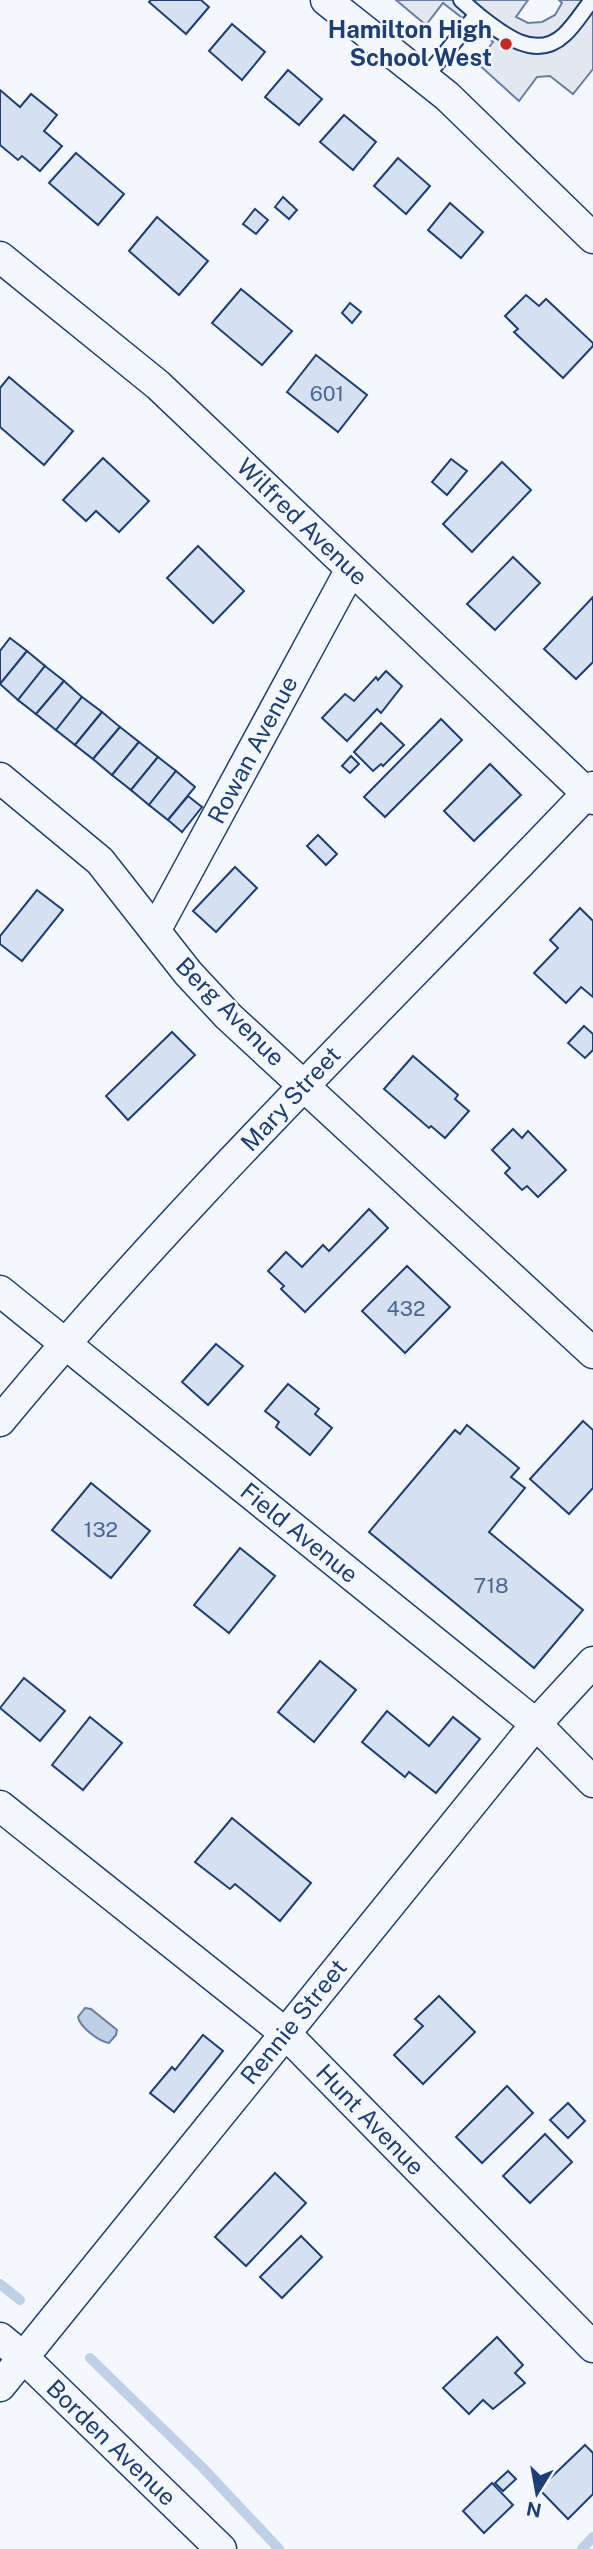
<svg xmlns="http://www.w3.org/2000/svg" width="593" height="2549" font-family="'Public Sans',sans-serif">
  <style>
    .parking { fill: #e3e8f0; stroke: #687fa3; stroke-width: 2 }
    .water { fill: #bed0e5; stroke: #687fa3; stroke-width: 2 }
    .lines { fill: none; stroke-linecap: round; stroke-linejoin: round }
    .stream { stroke: #bed0e5; stroke-width: 10 }
    .building { fill: #d5e0f0; stroke: #1d3f73; stroke-width: 2 }
    .lane-casing { stroke: #1d3f73; stroke-width: 18 }
    .street-casing { stroke: #1d3f73; stroke-width: 33 }
    .lane { stroke: #f4f7fb; stroke-width: 14 }
    .street { stroke: #f4f7fb; stroke-width: 30 }
    .poi-dot { fill: #c62828; stroke: #f4f7fb; stroke-width: 2.5 }
    .labels { text-anchor: middle; stroke-width: 5; stroke-linejoin: round; paint-order: stroke }
    .number-label { font-size: 21px; fill: #4b6792 }
    .poi-label { font-size: 24px; font-weight: bold; fill: #1d3f73; stroke: #f4f7fb; text-anchor: end }
    .street-label { font-size: 24px; fill: #1d3f73; stroke: #f4f7fb }
  </style>
  <rect width="100%" height="100%" fill="#f4f7fb"/>
  <path class="parking" d="M396 0H528L516 17 528 23 542 22 555 15 562 3 559 0H593V69L573 94 550 76 537 77 519 101 477 63 493 42 443 3 426 25Z"/>
  <path class="water" d="M85 2008 91 2009 117 2030 116 2035 109 2043C98 2041 80 2027 78 2017Z"/>
  <g class="lines">
    <g class="stream">
      <path d="M0 2284 20 2300"/>
      <path d="M90 2358 203 2468 279 2549"/>
      <path d="M582 2549 593 2537"/>
    </g>
  </g>
  <g class="building">
    <path d="M151 0H201L209 7 186 34 149 2Z"/>
    <path d="M232 24 265 52 242 80 209 51Z"/>
    <path d="M288 70 322 99 299 125 265 97Z"/>
    <path d="M0 90 20 107 31 94 57 115 44 131 62 146 40 171 22 156 18 160 0 145Z"/>
    <path d="M344 115 376 142 353 170 320 142Z"/>
    <path d="M76 153 124 194 98 225 49 183Z"/>
    <path d="M398 158 430 186 406 214 374 186Z"/>
    <path d="M283 197 297 210 289 219 275 207Z"/>
    <path d="M450 203 483 232 461 258 428 230Z"/>
    <path d="M255 209 268 220 256 234 243 224Z"/>
    <path d="M157 217 208 261 179 295 129 251Z"/>
    <path d="M241 289 292 331 262 365 212 323Z"/>
    <path d="M526 295 539 306 546 299 593 343V346L563 378 514 332 518 329 505 316Z"/>
    <path d="M350 303 361 312 352 323 342 313Z"/>
    <path d="M316 355 367 395 338 432 287 392Z"/>
    <path d="M9 377 73 431 44 465 0 427V388Z"/>
    <path d="M103 458 149 501 119 532 96 511 86 521 63 500Z"/>
    <path d="M451 459 467 471 447 495 432 482Z"/>
    <path d="M502 462 531 490 472 552 443 524Z"/>
    <path d="M198 546 244 591 213 623 167 578Z"/>
    <path d="M513 557 540 583 495 630 467 604Z"/>
    <path d="M593 597V662L576 679 544 649Z"/>
    <path d="M10 638 27 651 0 684V651Z"/>
    <path d="M27 651 45 666 18 700 0 684Z"/>
    <path d="M45 666 64 681 36 714 18 700Z"/>
    <path d="M386 671 402 686 381 713 377 709 347 741 322 718 345 694 354 701 376 677 378 680Z"/>
    <path d="M64 681 82 697 56 730 36 714Z"/>
    <path d="M82 697 102 712 75 745 56 730Z"/>
    <path d="M102 712 120 727 93 759 75 745Z"/>
    <path d="M441 719 462 740 385 817 364 797Z"/>
    <path d="M381 723 404 745 383 766 381 764 373 771 354 752Z"/>
    <path d="M120 727 139 742 112 775 93 759Z"/>
    <path d="M139 742 158 757 131 790 112 775Z"/>
    <path d="M351 756 359 764 350 773 342 766Z"/>
    <path d="M158 757 176 771 149 805 131 790Z"/>
    <path d="M490 764 521 795 474 841 444 811Z"/>
    <path d="M176 771 195 787 168 820 149 805Z"/>
    <path d="M188 796 202 807 182 832 168 820Z"/>
    <path d="M318 835 337 854 326 865 307 846Z"/>
    <path d="M235 867 257 888 216 932 193 911Z"/>
    <path d="M37 890 63 910 22 961 0 944V936Z"/>
    <path d="M580 908 593 921V997L581 987 566 1003 534 973 558 948 550 940Z"/>
    <path d="M584 1026 593 1034V1050L585 1058 568 1043Z"/>
    <path d="M172 1032 195 1055 128 1120 106 1096Z"/>
    <path d="M413 1056 458 1095 455 1099 469 1111 445 1138 431 1126 429 1128 384 1089Z"/>
    <path d="M513 1129 522 1138 528 1131 566 1170 538 1197 527 1186 522 1190 505 1173 510 1168 492 1150Z"/>
    <path d="M369 1209 388 1228 305 1312 281 1289 284 1286 268 1271 286 1252 302 1267 323 1245 329 1251Z"/>
    <path d="M407 1266 450 1307 405 1353 362 1311Z"/>
    <path d="M216 1344 243 1366 208 1405 182 1382Z"/>
    <path d="M288 1384 319 1409 315 1414 332 1428 310 1455 276 1427 279 1422 265 1411Z"/>
    <path d="M583 1421 593 1430V1488L569 1514 530 1479Z"/>
    <path d="M467 1425 519 1468 511 1477 525 1488 489 1532 583 1610 534 1668 369 1532 455 1430 460 1434Z"/>
    <path d="M91 1483 150 1531 111 1578 52 1530Z"/>
    <path d="M240 1548 275 1576 229 1633 194 1605Z"/>
    <path d="M320 1661 356 1690 314 1742 278 1712Z"/>
    <path d="M24 1678 65 1711 40 1741 0 1708Z"/>
    <path d="M387 1711 429 1746 453 1717 480 1739 436 1793 409 1772 405 1777 362 1742Z"/>
    <path d="M90 1717 122 1743 83 1790 52 1765Z"/>
    <path d="M232 1818 311 1883 280 1921 235 1884 230 1889 195 1862Z"/>
    <path d="M439 1996 475 2032 423 2084 394 2055 423 2026 415 2019Z"/>
    <path d="M203 2035 223 2051 174 2112 150 2093 172 2067 175 2070Z"/>
    <path d="M507 2086 533 2113 482 2163 456 2137Z"/>
    <path d="M568 2103 585 2121 568 2138 550 2120Z"/>
    <path d="M545 2134 572 2162 530 2203 503 2176Z"/>
    <path d="M275 2173 306 2203 246 2266 215 2237Z"/>
    <path d="M301 2236 322 2257 282 2298 260 2277Z"/>
    <path d="M497 2337 523 2365 515 2373 525 2383 493 2409 483 2400 469 2414 443 2388Z"/>
    <path d="M585 2445 593 2453V2494L568 2519 539 2489Z"/>
    <path d="M508 2471 516 2479 503 2491 495 2483Z"/>
    <path d="M492 2483 513 2505 484 2533 463 2511Z"/>
  </g>
  <g class="lines">
    <g class="lane-casing">
      <g id="lane">
        <path d="M461 0 477 14"/>
        <path d="M425 78 477 14C501 33 535 62 564 35 575 25 583 11 592 0"/>
      </g>
    </g>
    <g class="street-casing">
      <g id="street">
        <path d="M326 0 447 96 593 238"/>
        <path d="M0 257 158 385 593 799"/>
        <path d="M0 778 100 861 188 973 228 1016 593 1353"/>
        <path d="M155 931 351 569"/>
        <path d="M0 1291 536 1724 593 1782"/>
        <path d="M0 1421C184 1198 394 997 593 787"/>
        <path d="M0 1806 285 2033 593 2347"/>
        <path d="M0 2338 23 2357 221 2549"/>
        <path d="M0 2386 536 1724 593 1662"/>
      </g>
    </g>
    <use href="#lane" class="lane"/>
    <use href="#street" class="street"/>
  </g>
  <circle class="poi-dot" cx="506" cy="44" r="7"/>
  <g class="labels">
    <g class="number-label">
      <text x="327" y="401">601</text>
      <text x="406" y="1316">432</text>
      <text x="101" y="1537">132</text>
      <text x="491" y="1593">718</text>
    </g>
    <g class="poi-label">
      <text x="492" y="38">Hamilton High<tspan x="492" dy="28">School West</tspan></text>
    </g>
    <g class="street-label">
      <text transform="translate(302 522) rotate(44)" y="8">Wilfred Avenue</text>
      <text transform="translate(253 750) rotate(-62)" y="8">Rowan Avenue</text>
      <text transform="translate(230 1012) rotate(45)" y="8">Berg Avenue</text>
      <text transform="translate(291 1099) rotate(-47)" y="8">Mary Street</text>
      <text transform="translate(299 1533) rotate(39)" y="8">Field Avenue</text>
      <text transform="translate(294 2022) rotate(-51)" y="8">Rennie Street</text>
      <text transform="translate(370 2120) rotate(46)" y="8">Hunt Avenue</text>
      <text transform="translate(111 2443) rotate(44)" y="8">Borden Avenue</text>
    </g>
  </g>
  <g transform="translate(537 2493) rotate(191)" stroke="#f4f7fb" stroke-width="5" paint-order="stroke">
  <path d="M0-5L12 26L0 18L-12 26Z" fill="#1d3f73"/>
  <text y="-10" font-size="19" font-weight="bold" text-anchor="middle" fill="#1d3f73">N</text>
  </g>
</svg>
